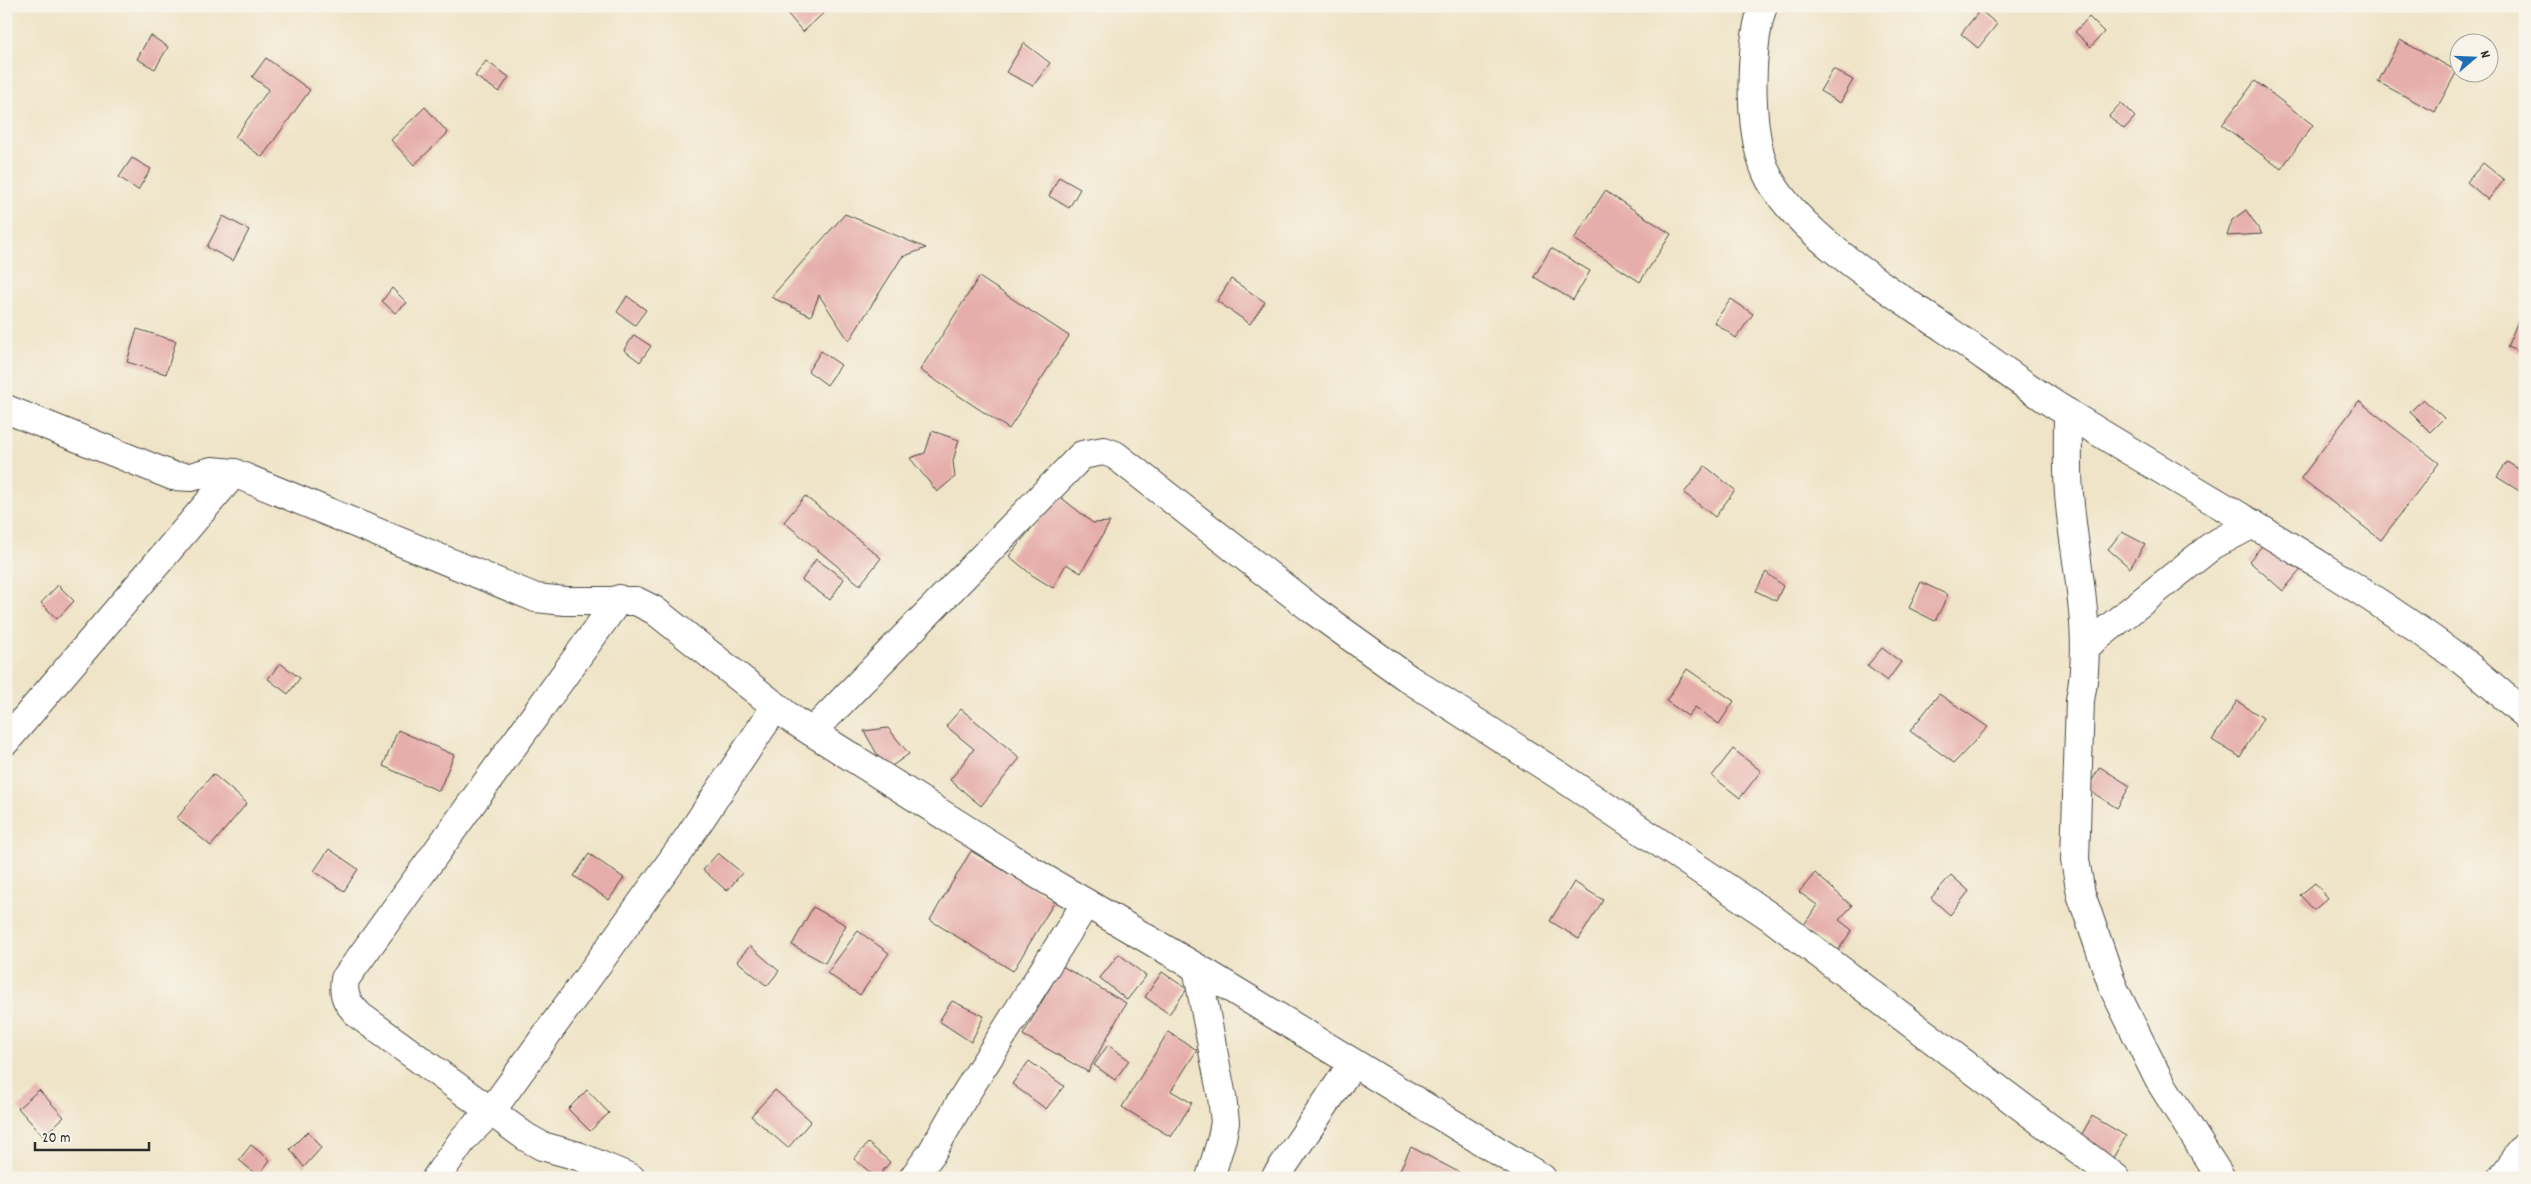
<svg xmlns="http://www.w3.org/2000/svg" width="2531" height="1184" font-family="Dekko,sans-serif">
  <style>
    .building { fill: #e6aeab }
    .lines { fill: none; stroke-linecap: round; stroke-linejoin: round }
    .street-casing { stroke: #484742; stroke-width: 30 }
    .street { stroke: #fff; stroke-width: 28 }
  </style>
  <rect width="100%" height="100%" fill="#f7f3e8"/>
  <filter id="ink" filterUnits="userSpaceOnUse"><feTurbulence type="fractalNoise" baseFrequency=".02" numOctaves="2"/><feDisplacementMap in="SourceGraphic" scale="10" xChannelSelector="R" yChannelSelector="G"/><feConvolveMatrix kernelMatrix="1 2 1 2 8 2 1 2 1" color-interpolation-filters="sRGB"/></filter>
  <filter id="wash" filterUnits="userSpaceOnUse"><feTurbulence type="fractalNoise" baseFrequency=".0096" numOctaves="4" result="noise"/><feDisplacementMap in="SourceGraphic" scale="20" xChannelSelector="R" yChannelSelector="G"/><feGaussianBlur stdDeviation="1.12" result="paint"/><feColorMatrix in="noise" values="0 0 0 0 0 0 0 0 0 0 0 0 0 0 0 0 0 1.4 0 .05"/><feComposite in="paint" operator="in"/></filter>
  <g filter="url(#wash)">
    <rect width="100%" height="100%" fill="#efe4c7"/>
    <g id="blocks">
      <g class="building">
        <path d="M781 6H828L829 8 803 32Z"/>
        <path d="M1980 10 1997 24 1978 48 1961 34Z"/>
        <path d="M2089 17 2104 32 2091 47 2075 32Z"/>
        <path d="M150 35 168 47 155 69 137 59Z"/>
        <path d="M2400 40 2457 71 2435 112 2378 82Z"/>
        <path d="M1024 43 1050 63 1033 86 1006 72Z"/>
        <path d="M266 58 310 90 262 157 235 137 269 89 252 77Z"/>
        <path d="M486 61 509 77 499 92 475 76Z"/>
        <path d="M1833 69 1853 80 1840 103 1820 91Z"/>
        <path d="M2255 81 2313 125 2281 169 2222 125Z"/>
        <path d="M2121 103 2135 117 2124 129 2109 116Z"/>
        <path d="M425 107 448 133 414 165 391 140Z"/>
        <path d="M132 158 151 169 138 190 119 177Z"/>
        <path d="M2483 163 2504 180 2488 200 2467 182Z"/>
        <path d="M1059 177 1080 189 1069 208 1049 196Z"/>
        <path d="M1605 191 1671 234 1640 282 1574 239Z"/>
        <path d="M2246 210 2262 234 2227 236 2232 220Z"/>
        <path d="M845 214 926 248 902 257 849 341 819 295 811 316 771 297Z"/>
        <path d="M223 216 249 230 233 261 207 247Z"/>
        <path d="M1551 248 1590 271 1573 300 1534 277Z"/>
        <path d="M979 277 1069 336 1009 429 920 370Z"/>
        <path d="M1231 279 1265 302 1250 324 1217 301Z"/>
        <path d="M392 288 407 303 395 313 382 301Z"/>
        <path d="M627 296 646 310 635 325 617 312Z"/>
        <path d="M1731 299 1753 314 1736 338 1714 322Z"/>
        <path d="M2518 321 2525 324V354L2507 347Z"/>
        <path d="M137 329 176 341 166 374 127 362Z"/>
        <path d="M634 335 651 346 640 362 624 350Z"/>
        <path d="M821 351 841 365 827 385 808 371Z"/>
        <path d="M2423 399 2444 418 2430 432 2410 412Z"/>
        <path d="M2359 401 2439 463 2381 540 2301 478Z"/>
        <path d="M932 431 959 440 953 461 955 477 937 492 910 458 925 453Z"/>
        <path d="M2507 462 2525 473V485L2521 492 2497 477Z"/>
        <path d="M1705 466 1735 490 1715 517 1684 493Z"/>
        <path d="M1058 495 1093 523 1110 522 1081 573 1066 564 1053 588 1032 575 1009 556Z"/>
        <path d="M805 496 881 558 860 585 784 522Z"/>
        <path d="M2122 532 2145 544 2130 568 2108 549Z"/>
        <path d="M2268 539 2302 568 2283 591 2249 561Z"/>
        <path d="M816 559 844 579 830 600 802 580Z"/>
        <path d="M1766 572 1783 586 1776 601 1756 591Z"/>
        <path d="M1921 582 1948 595 1935 621 1909 608Z"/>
        <path d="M58 585 74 601 57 619 41 603Z"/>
        <path d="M1882 648 1901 662 1887 681 1867 666Z"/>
        <path d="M280 663 300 678 288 694 268 679Z"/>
        <path d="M1687 669 1734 701 1719 724 1695 707 1688 716 1666 701Z"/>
        <path d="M1939 694 1988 727 1954 763 1910 731Z"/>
        <path d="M2237 701 2263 718 2240 757 2212 740Z"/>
        <path d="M961 709 1020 758 981 806 950 780 974 749 946 726Z"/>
        <path d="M888 728 909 754 886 770 864 731Z"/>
        <path d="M398 730 454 755 439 791 383 766Z"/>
        <path d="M1733 749 1761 771 1740 798 1712 776Z"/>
        <path d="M2100 767 2130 786 2117 808 2087 789Z"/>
        <path d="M213 774 247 803 211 846 177 818Z"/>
        <path d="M329 849 358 869 344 891 314 871Z"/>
        <path d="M971 851 1055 901 1013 971 930 920Z"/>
        <path d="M718 853 742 873 727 891 703 870Z"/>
        <path d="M589 854 624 878 609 900 574 876Z"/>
        <path d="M1815 873 1852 906 1839 920 1852 930 1837 952 1802 928 1817 905 1799 892Z"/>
        <path d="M1951 875 1969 891 1950 915 1931 898Z"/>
        <path d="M1574 882 1603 900 1579 939 1550 921Z"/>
        <path d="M2315 883 2328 898 2314 910 2300 895Z"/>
        <path d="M813 907 846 925 825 963 792 945Z"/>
        <path d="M858 931 889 953 860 995 827 973Z"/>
        <path d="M750 946 779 971 767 986 737 961Z"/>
        <path d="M1119 954 1146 976 1127 1000 1100 978Z"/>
        <path d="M1062 966 1126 1003 1088 1072 1023 1035Z"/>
        <path d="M1162 972 1187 989 1169 1014 1145 997Z"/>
        <path d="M952 1001 984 1016 971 1042 939 1021Z"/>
        <path d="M1168 1032 1197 1050 1171 1091 1192 1103 1171 1137 1122 1107Z"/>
        <path d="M1108 1045 1129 1060 1115 1080 1094 1065Z"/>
        <path d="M1029 1061 1064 1086 1046 1109 1012 1084Z"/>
        <path d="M39 1090 64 1117 43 1136 18 1108Z"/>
        <path d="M587 1090 609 1113 590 1131 568 1109Z"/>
        <path d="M775 1090 811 1121 788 1148 751 1116Z"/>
        <path d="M2092 1116 2126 1136 2111 1161 2078 1141Z"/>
        <path d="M308 1131 321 1148 304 1167 290 1149Z"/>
        <path d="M868 1143 890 1162 877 1178 854 1159Z"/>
        <path d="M251 1145 270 1160 258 1176 239 1160Z"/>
        <path d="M1411 1147 1470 1178H1396Z"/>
      </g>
    </g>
  </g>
  <g filter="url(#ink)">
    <use href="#blocks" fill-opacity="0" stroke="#484742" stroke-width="1"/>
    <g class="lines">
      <g class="street-casing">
        <g id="street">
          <path d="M1763 6C1748 49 1748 140 1770 180 1803 238 1893 292 1947 330 1988 358 2028 389 2071 415 2200 495 2334 567 2457 657 2480 674 2502 695 2525 714"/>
          <path d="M6 409 173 476 191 477 212 471 234 473 536 598 565 601H636L654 610 793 720 1040 876 1211 976 1542 1178"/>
          <path d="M2068 413C2068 440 2067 467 2069 494 2074 562 2094 631 2080 700L2075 860 2081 894 2113 987 2159 1080 2221 1178"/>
          <path d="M619 599 345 979C342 997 348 1004 360 1016L526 1137 542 1146 578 1156 631 1178"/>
          <path d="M2085 647 2213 545 2253 524"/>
          <path d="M812 732 1082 455 1104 451 1115 455 1313 610 1409 679 1560 776 1769 916 2116 1178"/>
          <path d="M6 741 234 473"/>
          <path d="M1197 968 1222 1097 1225 1122 1222 1138 1210 1178"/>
          <path d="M436 1178 464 1138 492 1110 602 958 686 841 776 706"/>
          <path d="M913 1178 931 1154 963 1098 1086 903"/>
          <path d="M1275 1178 1353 1063"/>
          <path d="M2502 1178 2525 1146"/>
        </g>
      </g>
      <use href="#street" class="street"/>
    </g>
  </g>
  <rect width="2531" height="1184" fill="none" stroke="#f7f3e8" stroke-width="25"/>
  <g transform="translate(2474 58) rotate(71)"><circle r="24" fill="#f7f3e8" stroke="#a5a39c"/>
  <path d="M0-4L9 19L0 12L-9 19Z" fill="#1f6fb2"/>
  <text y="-8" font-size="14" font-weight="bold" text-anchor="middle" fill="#2b2b2b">N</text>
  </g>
  <path d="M35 1142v8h114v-8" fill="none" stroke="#2b2b2b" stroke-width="2.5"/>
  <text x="42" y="1142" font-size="15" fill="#2b2b2b" stroke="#f7f3e8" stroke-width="4" paint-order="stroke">20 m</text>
</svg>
